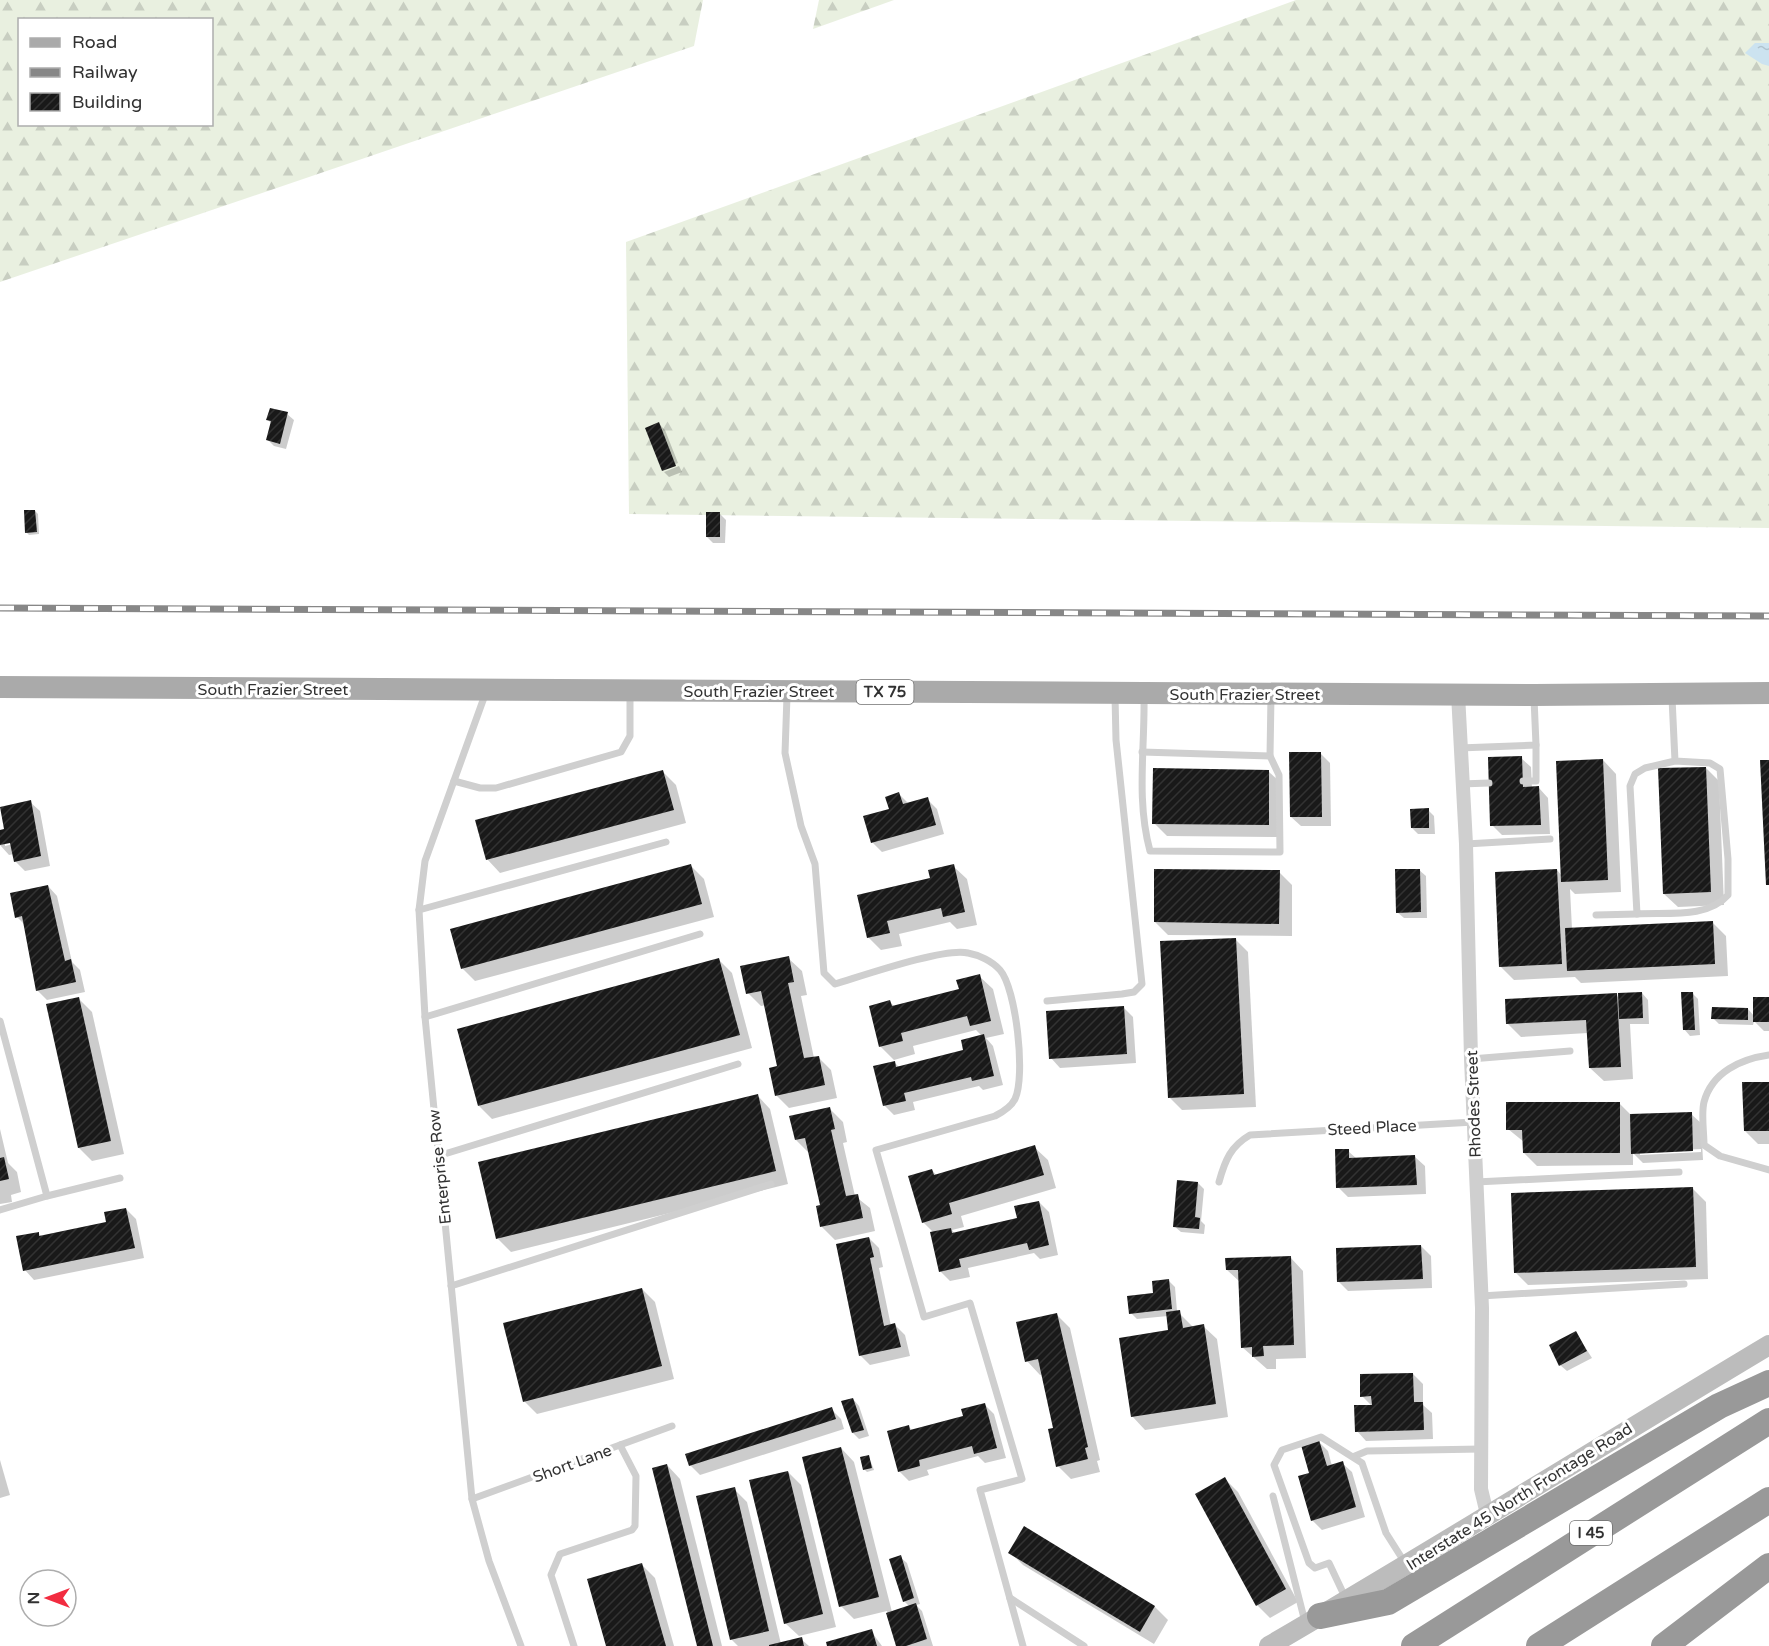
<svg xmlns="http://www.w3.org/2000/svg" width="1769" height="1646" font-family="'Varela Round',sans-serif">
  <style>
    .forest { fill: url(#forest-firs); fill-rule: evenodd }
    .water { fill: url(#water-ripples) }
    .shadow { fill: #0003; fill-rule: evenodd }
    .building { fill: url(#building-hatch) }
    .lines { fill: none; stroke-linecap: round; stroke-linejoin: round }
    .lane { stroke: #cfcfcf; stroke-width: 7 }
    .street { stroke: #cfcfcf; stroke-width: 14 }
    .secondary { stroke: #bcbcbc; stroke-width: 20 }
    .primary { stroke: #aaa; stroke-width: 22 }
    .highway { stroke: #999; stroke-width: 26 }
    .rail-casing { stroke: #878787; stroke-width: 7 }
    .rail { stroke: #fff; stroke-width: 4.5; stroke-dasharray: 14; stroke-linecap: butt }
    .labels { text-anchor: middle; stroke-width: 6; stroke-linejoin: round; paint-order: stroke }
    .shield { fill: #fff; stroke: #707070; stroke-width: 1.5 }
    .shield-label { font-size: 15px; font-weight: bold; fill: #323232 }
    .street-label { font-size: 16px; fill: #323232; stroke: #fff }
  </style>
  <defs>
    <pattern id="forest-firs" width="22" height="20" patternUnits="userSpaceOnUse" patternTransform="scale(1.5)"><rect width="22" height="20" fill="#e9f0e0"/><path d="M5 1l3.5 6h-7zM16 11l3.5 6h-7z" fill="#c8cec1"/></pattern>
    <pattern id="water-ripples" width="26" height="14" patternUnits="userSpaceOnUse" patternTransform="scale(1.5)"><rect width="26" height="14" fill="#cce3f0"/><path d="M2 4q2-2 4 0t4 0M15 11q2-2 4 0t4 0" fill="none" stroke="#b0c3ce"/></pattern>
    <pattern id="building-hatch" width="6" height="6" patternUnits="userSpaceOnUse" patternTransform="scale(1.5)"><rect width="6" height="6" fill="#191919"/><path d="M-1 1l2-2M0 6l6-6M5 7l2-2" fill="none" stroke="#323232"/></pattern>
  </defs>
  <rect width="100%" height="100%" fill="#fff"/>
  <g class="forest">
    <path d="M0 0H703L694 46 0 282ZM20 20H212V124H20Z"/>
    <path d="M819 0H894L813 29Z"/>
    <path d="M1296 0H1769V528L629 514 626 242Z"/>
  </g>
  <path class="water" d="M1755 43H1769V66L1762 64 1745 53Z"/>
  <g class="shadow">
    <path d="M287 414 294 420 286 449 274 446 268 440 272 424 268 420Z"/>
    <path d="M659 424 665 430 678 463 664 469V472Z"/>
    <path d="M679 466 682 472 669 477 664 472Z"/>
    <path d="M35 511 38 514 39 534 29 535 26 532Z"/>
    <path d="M719 513 726 520 725 543H713L707 537Z"/>
    <path d="M1320 753 1330 763 1331 826H1301L1291 817Z"/>
    <path d="M1521 758 1531 767 1532 788H1539L1548 798 1550 834 1502 835 1492 825Z"/>
    <path d="M1603 760 1616 774 1621 892 1575 894 1570 889 1572 929 1713 923 1726 936 1728 976 1581 983 1575 977 1514 980 1501 967 1557 870 1562 876Z"/>
    <path d="M1706 768 1719 781 1724 905 1678 907 1664 894Z"/>
    <path d="M1268 771 1282 784 1281 837 1167 836 1154 823Z"/>
    <path d="M663 772 676 785 686 823 500 873 487 859Z"/>
    <path d="M899 794 909 804 927 799 937 809 944 834 882 852 873 843Z"/>
    <path d="M30 802 40 811 50 866 25 871 15 861 14 854 9 855 0 845V831L6 830ZM5 843H17L5 846Z"/>
    <path d="M1428 810 1434 816 1435 834H1418L1412 828Z"/>
    <path d="M691 866 704 879 714 917 475 981 462 968Z"/>
    <path d="M953 866 967 879 977 925 957 929 950 922 899 934 902 946 881 950 868 937 932 879Z"/>
    <path d="M1419 870 1426 876 1427 918H1404L1397 912Z"/>
    <path d="M1279 872 1292 885V936L1168 935 1155 922Z"/>
    <path d="M48 886 57 896 72 962 80 970 85 992 47 1000 37 990 25 925 17 917Z"/>
    <path d="M1235 939 1248 952 1256 1107 1182 1110 1169 1097Z"/>
    <path d="M788 958 802 971 807 995 801 996 814 1058 818 1057 831 1070 837 1098 789 1108 776 1095 779 1067 766 1005 761 1006 748 993Z"/>
    <path d="M719 960 732 973 752 1048 492 1119 479 1106Z"/>
    <path d="M979 976 993 989 1004 1034 986 1038 993 1046 1003 1085 983 1090 979 1086 913 1102 915 1110 894 1115 884 1105 894 1062 900 1068 965 1051 982 1036 976 1030 913 1046 915 1054 894 1060 880 1046 890 1002 895 1007 960 990Z"/>
    <path d="M1642 993 1648 1000 1649 1024H1630L1633 1079 1604 1081 1590 1068 1588 1033 1521 1037 1508 1024 1616 995 1620 999Z"/>
    <path d="M1692 993 1698 999 1700 1035 1690 1036 1684 1029Z"/>
    <path d="M1769 998V1031H1764L1754 1021 1753 1025 1719 1024 1713 1018 1748 1009 1754 1016Z"/>
    <path d="M79 999 92 1012 124 1154 92 1161 79 1148Z"/>
    <path d="M1124 1008 1133 1017 1136 1063 1060 1068 1051 1058Z"/>
    <path d="M1769 1083V1144H1758L1745 1131Z"/>
    <path d="M757 1095 770 1109 788 1184 511 1252 498 1239Z"/>
    <path d="M1619 1103 1632 1116 1691 1114 1701 1123 1703 1160 1643 1163 1633 1153V1165L1537 1166 1524 1153V1142L1508 1129ZM1701 1149V1152L1640 1155V1152Z"/>
    <path d="M830 1109 843 1122 847 1142 843 1143 855 1196 870 1208 875 1231 835 1240 822 1227 821 1206 810 1154 796 1140Z"/>
    <path d="M0 1129 8 1163 17 1172 21 1192 11 1195 12 1202 0 1204Z"/>
    <path d="M1034 1147 1048 1160 1056 1188 961 1216 964 1227 952 1230 955 1234 1019 1219 1039 1202 1049 1212 1058 1255 1040 1259 1034 1253 968 1268 970 1277 950 1281 941 1272 934 1233 923 1222 932 1170 937 1176Z"/>
    <path d="M1348 1151 1357 1159 1415 1157 1425 1166 1426 1194 1348 1197 1338 1187Z"/>
    <path d="M1198 1183 1204 1189 1201 1221 1205 1225 1204 1234 1181 1232 1174 1226Z"/>
    <path d="M1693 1189 1706 1202 1708 1279 1528 1285 1515 1272Z"/>
    <path d="M126 1209 136 1219 144 1258 34 1280 25 1270 38 1233 42 1237 108 1224Z"/>
    <path d="M869 1238 879 1248 883 1267 879 1268 891 1326 895 1325 905 1335 910 1356 870 1365 860 1355Z"/>
    <path d="M1421 1246 1431 1256 1432 1288 1348 1291 1338 1281Z"/>
    <path d="M1290 1257 1303 1271 1306 1358 1276 1359V1369H1267L1242 1347 1240 1282 1227 1270Z"/>
    <path d="M1169 1281 1175 1287 1177 1311 1193 1327 1203 1326 1217 1339 1228 1417 1145 1430 1132 1416 1170 1332 1168 1316 1137 1319 1131 1313Z"/>
    <path d="M642 1289 655 1302 674 1379 537 1414 524 1401Z"/>
    <path d="M1057 1315 1070 1328 1100 1460 1097 1461 1100 1472 1071 1479 1058 1466 1055 1429 1043 1374 1040 1375 1027 1361Z"/>
    <path d="M1576 1333 1592 1358 1567 1371 1560 1365Z"/>
    <path d="M1413 1374 1423 1384V1405L1432 1413 1433 1439 1366 1441 1357 1431 1372 1406 1362 1396Z"/>
    <path d="M853 1399 859 1406 869 1436 859 1439 853 1433Z"/>
    <path d="M984 1404 994 1414 1006 1458 985 1463 978 1456 927 1470 929 1475 909 1481 899 1471 909 1427 913 1431 965 1417Z"/>
    <path d="M831 1409 841 1419 844 1429 700 1475 690 1465Z"/>
    <path d="M1319 1442 1328 1451 1332 1466 1342 1463 1352 1472 1365 1517 1322 1530 1312 1520 1311 1474Z"/>
    <path d="M841 1448 854 1462 892 1612 910 1607 904 1601 900 1557 907 1563 920 1604 916 1605 922 1611 933 1646H898L887 1611 854 1619 841 1606Z"/>
    <path d="M869 1457 874 1470 867 1472 864 1469Z"/>
    <path d="M0 1460 10 1495 0 1498Z"/>
    <path d="M667 1465 680 1479 722 1646H698Z"/>
    <path d="M788 1472 801 1485 836 1627 799 1636 785 1623Z"/>
    <path d="M1225 1479 1238 1492 1298 1602 1270 1618 1257 1605Z"/>
    <path d="M734 1489 747 1502 781 1644 801 1639 809 1646H738L731 1639Z"/>
    <path d="M1025 1528 1155 1607 1168 1620 1154 1644 1023 1565 1010 1552Z"/>
    <path d="M642 1565 655 1578 674 1646H608Z"/>
    <path d="M871 1631 882 1646H828Z"/>
  </g>
  <g class="building">
    <path d="M270 408 288 412 280 444 266 440 271 421 266 420Z"/>
    <path d="M659 422 676 466 662 471 645 428Z"/>
    <path d="M24 510H35L37 532 25 533Z"/>
    <rect x="706" y="512" width="14" height="25"/>
    <path d="M1289 752H1321L1322 817H1290Z"/>
    <path d="M1522 756 1523 787 1539 786 1541 825 1490 826 1488 757Z"/>
    <path d="M1603 759 1608 880 1561 882 1556 761Z"/>
    <path d="M1760 760H1769V885H1766Z"/>
    <path d="M1706 767 1711 892 1663 894 1658 768Z"/>
    <path d="M1153 768 1269 770V825L1152 824Z"/>
    <path d="M663 770 674 810 486 860 475 820Z"/>
    <path d="M899 792 903 804 928 797 936 825 871 843 863 816 889 809 885 797Z"/>
    <path d="M31 800 41 856 14 862 10 843 0 845V830L4 829 0 807Z"/>
    <path d="M1429 808V828H1411L1410 809Z"/>
    <path d="M691 864 702 904 461 969 450 929Z"/>
    <path d="M954 864 965 912 943 917 941 908 887 921 890 933 867 938 857 895 930 878 928 870Z"/>
    <path d="M1154 869 1280 870 1279 924 1154 922Z"/>
    <path d="M1395 869H1420L1421 912 1396 913Z"/>
    <path d="M1557 869 1562 964 1499 967 1495 872Z"/>
    <path d="M48 885 65 961 71 959 76 982 36 991 22 916 15 918 10 893Z"/>
    <path d="M1713 921 1715 964 1567 971 1565 928Z"/>
    <path d="M1236 938 1244 1094 1168 1098 1160 941Z"/>
    <path d="M789 956 794 982 788 983 804 1058 819 1056 825 1085 775 1096 769 1068 777 1066 761 991 746 994 740 966Z"/>
    <path d="M719 958 740 1035 478 1106 457 1029Z"/>
    <path d="M980 974 991 1021 970 1026 967 1016 901 1033 903 1041 879 1047 869 1006 890 1000 892 1006 959 989 956 980Z"/>
    <path d="M1642 992 1643 1018 1619 1019 1618 993Z"/>
    <path d="M1681 992H1693L1695 1030H1683Z"/>
    <path d="M1617 993 1621 1067 1589 1068 1586 1020 1506 1024 1505 999Z"/>
    <path d="M79 997 111 1141 78 1148 46 1004Z"/>
    <rect x="1753" y="997" width="16" height="25"/>
    <path d="M1124 1006 1127 1054 1049 1059 1046 1011Z"/>
    <path d="M1712 1007 1748 1008V1020L1711 1019Z"/>
    <path d="M984 1034 994 1076 972 1081 971 1077 904 1093 906 1101 883 1106 873 1066 895 1061 896 1067 963 1050 961 1040Z"/>
    <path d="M1742 1082H1769V1131H1744Z"/>
    <path d="M758 1094 776 1171 496 1239 478 1162Z"/>
    <path d="M1506 1102H1620V1153H1523L1522 1130H1506Z"/>
    <path d="M830 1107 835 1129 831 1130 846 1196 858 1194 863 1218 820 1227 816 1206 820 1205 805 1138 795 1140 789 1116Z"/>
    <path d="M1692 1112 1693 1151 1631 1154 1630 1114Z"/>
    <path d="M1035 1145 1044 1175 949 1203 952 1214 922 1223 908 1176 932 1169 934 1175Z"/>
    <path d="M1335 1149H1349V1158L1415 1155 1417 1185 1336 1188Z"/>
    <path d="M4 1157 9 1179 0 1181V1158Z"/>
    <path d="M1177 1180 1198 1182 1195 1217 1200 1218 1199 1229 1173 1227Z"/>
    <path d="M1693 1187 1696 1267 1514 1273 1511 1193Z"/>
    <path d="M1039 1201 1049 1245 1029 1250 1027 1243 959 1259 961 1267 939 1272 930 1232 951 1228 952 1233 1017 1218 1014 1206Z"/>
    <path d="M126 1208 135 1248 23 1271 16 1236 39 1232V1236L106 1222 104 1212Z"/>
    <path d="M869 1237 874 1257 870 1258 884 1326 895 1323 901 1347 859 1356 836 1244Z"/>
    <path d="M1421 1245 1423 1279 1337 1282 1336 1248Z"/>
    <path d="M1291 1256 1294 1345 1263 1346 1264 1356 1252 1357V1347L1241 1348 1238 1270H1226L1225 1258Z"/>
    <path d="M1169 1279 1172 1309 1129 1314 1127 1296 1153 1293 1152 1281Z"/>
    <path d="M642 1288 662 1366 523 1402 503 1323Z"/>
    <path d="M1180 1310 1183 1328 1204 1324 1216 1404 1131 1417 1119 1338 1168 1330 1166 1312Z"/>
    <path d="M1057 1313 1088 1447 1085 1448 1088 1459 1056 1467 1048 1429 1053 1428 1038 1359 1025 1362 1016 1322Z"/>
    <path d="M1576 1331 1587 1351 1559 1366 1549 1345Z"/>
    <path d="M1413 1373 1414 1402H1423L1424 1430 1355 1432 1354 1405H1372L1371 1396 1360 1397V1374Z"/>
    <path d="M853 1398 864 1430 852 1433 841 1401Z"/>
    <path d="M985 1403 997 1448 974 1454 972 1446 919 1460 920 1466 898 1472 887 1431 909 1425 910 1430 963 1416 961 1409Z"/>
    <path d="M832 1407 836 1419 689 1466 685 1454Z"/>
    <path d="M1319 1440 1327 1466 1343 1461 1356 1507 1311 1521 1298 1476 1309 1473 1301 1445Z"/>
    <path d="M841 1447 879 1597 839 1607 802 1457Z"/>
    <path d="M869 1455 872 1468 863 1470 860 1457Z"/>
    <path d="M667 1464 713 1646H697L652 1468Z"/>
    <path d="M788 1471 823 1614 784 1624 749 1480Z"/>
    <path d="M1225 1477 1286 1589 1256 1606 1195 1494Z"/>
    <path d="M735 1487 769 1631 730 1640 696 1496Z"/>
    <path d="M1024 1526 1155 1606 1140 1632 1008 1553Z"/>
    <path d="M901 1555 914 1598 903 1602 889 1559Z"/>
    <path d="M642 1563 666 1646H606L587 1579Z"/>
    <path d="M916 1603 927 1639 906 1646H896L886 1613Z"/>
    <path d="M872 1629 877 1646H827L826 1642Z"/>
    <path d="M802 1637 804 1646H769V1645Z"/>
  </g>
  <g class="lines">
    <g class="lane">
      <path d="M486 692 425 861 419 910 425 1017 472 1499 489 1561 521 1646"/>
      <path d="M787 696 785 753 801 826 815 864 824 973 835 984C862 976 945 947 968 953 979 955 992 961 1000 970 1016 988 1026 1076 1015 1099 1011 1107 1003 1112 995 1116L876 1150 924 1317 970 1303 1022 1479 980 1490 1023 1646"/>
      <path d="M1144 697C1145 749 1136 799 1150 851L1280 852 1279 775 1270 756 1271 696"/>
      <path d="M1672 698 1675 761 1645 768 1635 774 1630 786 1637 914C1666 912 1707 919 1728 895V859L1720 769 1710 763 1675 761"/>
      <path d="M1459 748 1536 745 1534 698"/>
      <path d="M1142 752 1270 756"/>
      <path d="M454 781 480 788H496L621 752 630 736V693"/>
      <path d="M1523 781H1536V745"/>
      <path d="M1461 784 1489 783"/>
      <path d="M1466 844 1550 839"/>
      <path d="M419 910 666 842"/>
      <path d="M1596 915 1637 914"/>
      <path d="M1047 1001 1122 994 1134 992 1142 984 1116 740 1115 696"/>
      <path d="M425 1017 700 934"/>
      <path d="M0 1021 47 1196 0 1210"/>
      <path d="M1769 1055C1741 1059 1712 1072 1704 1102 1701 1114 1704 1132 1704 1145L1720 1156 1769 1170"/>
      <path d="M1471 1059 1570 1051"/>
      <path d="M438 1156 738 1064"/>
      <path d="M1219 1182C1225 1160 1231 1146 1250 1135L1474 1122"/>
      <path d="M1476 1182 1679 1172"/>
      <path d="M47 1196 120 1178"/>
      <path d="M451 1286 771 1184"/>
      <path d="M1481 1296 1684 1284"/>
      <path d="M1355 1456 1367 1451 1481 1449"/>
      <path d="M1273 1496 1305 1622"/>
      <path d="M472 1499 672 1426"/>
      <path d="M1345 1597 1329 1563 1315 1568 1309 1563 1274 1465 1282 1450 1321 1437 1362 1463 1386 1533 1405 1563"/>
      <path d="M1010 1598 1084 1646"/>
      <path d="M574 1646 551 1575 560 1554 632 1530 635 1526 636 1476 620 1445"/>
    </g>
    <path class="street" d="M1458 694 1466 844 1471 1059 1482 1308 1481 1489 1487 1514"/>
    <path class="secondary" d="M1269 1646C1437 1548 1602 1445 1769 1345"/>
    <path class="primary" d="M0 687 1534 695 1769 693"/>
    <g class="highway">
      <path d="M1320 1616 1388 1602 1719 1406 1769 1383"/>
      <path d="M1414 1646 1769 1421"/>
      <path d="M1539 1646 1769 1500"/>
      <path d="M1664 1646 1769 1566"/>
    </g>
    <g class="rail-casing">
      <path id="rail" d="M0 608 1769 616"/>
    </g>
    <use href="#rail" class="rail"/>
  </g>
  <g class="labels">
    <g class="shield">
      <rect x="856.5" y="680" width="57" height="24" rx="4.5"/>
      <rect x="1570" y="1521" width="42" height="24" rx="4.5"/>
    </g>
    <g class="shield-label">
      <text x="885" y="697">TX 75</text>
      <text x="1591" y="1538">I 45</text>
    </g>
    <g class="street-label">
      <text x="273" y="695">South Frazier Street</text>
      <text x="759" y="697">South Frazier Street</text>
      <text x="1245" y="700">South Frazier Street</text>
      <text transform="translate(1473 1104) rotate(-92)" y="6">Rhodes Street</text>
      <text transform="translate(1372 1127) rotate(-3)" y="6">Steed Place</text>
      <text transform="translate(439 1167) rotate(-96)" y="6">Enterprise Row</text>
      <text transform="translate(572 1463) rotate(-20)" y="6">Short Lane</text>
      <text transform="translate(1519 1496) rotate(-32)" y="6">Interstate 45 North Frontage Road</text>
    </g>
  </g>
  <rect x="18" y="18" width="195" height="108" fill="#ffffff" stroke="#adadad" stroke-width="1.5"/>
  <rect x="30" y="38" width="30" height="9" fill="#aaaaaa" stroke="#adadad" stroke-width="1.5"/>
  <text x="72" y="48" font-size="18" fill="#323232">Road</text>
  <rect x="30" y="68" width="30" height="9" fill="#878787" stroke="#adadad" stroke-width="1.5"/>
  <text x="72" y="78" font-size="18" fill="#323232">Railway</text>
  <rect x="30" y="93" width="30" height="18" fill="url(#building-hatch)" stroke="#adadad" stroke-width="1.5"/>
  <text x="72" y="108" font-size="18" fill="#323232">Building</text>
  <g transform="translate(48 1598) rotate(270)"><circle r="28" fill="#ffffff" stroke="#adadad" stroke-width="1.5"/>
  <path d="M0-4.5L10 22L0 15L-10 22Z" fill="#f22c40"/>
  <text y="-9" font-size="16" font-weight="bold" text-anchor="middle" fill="#323232">N</text>
  </g>
</svg>
